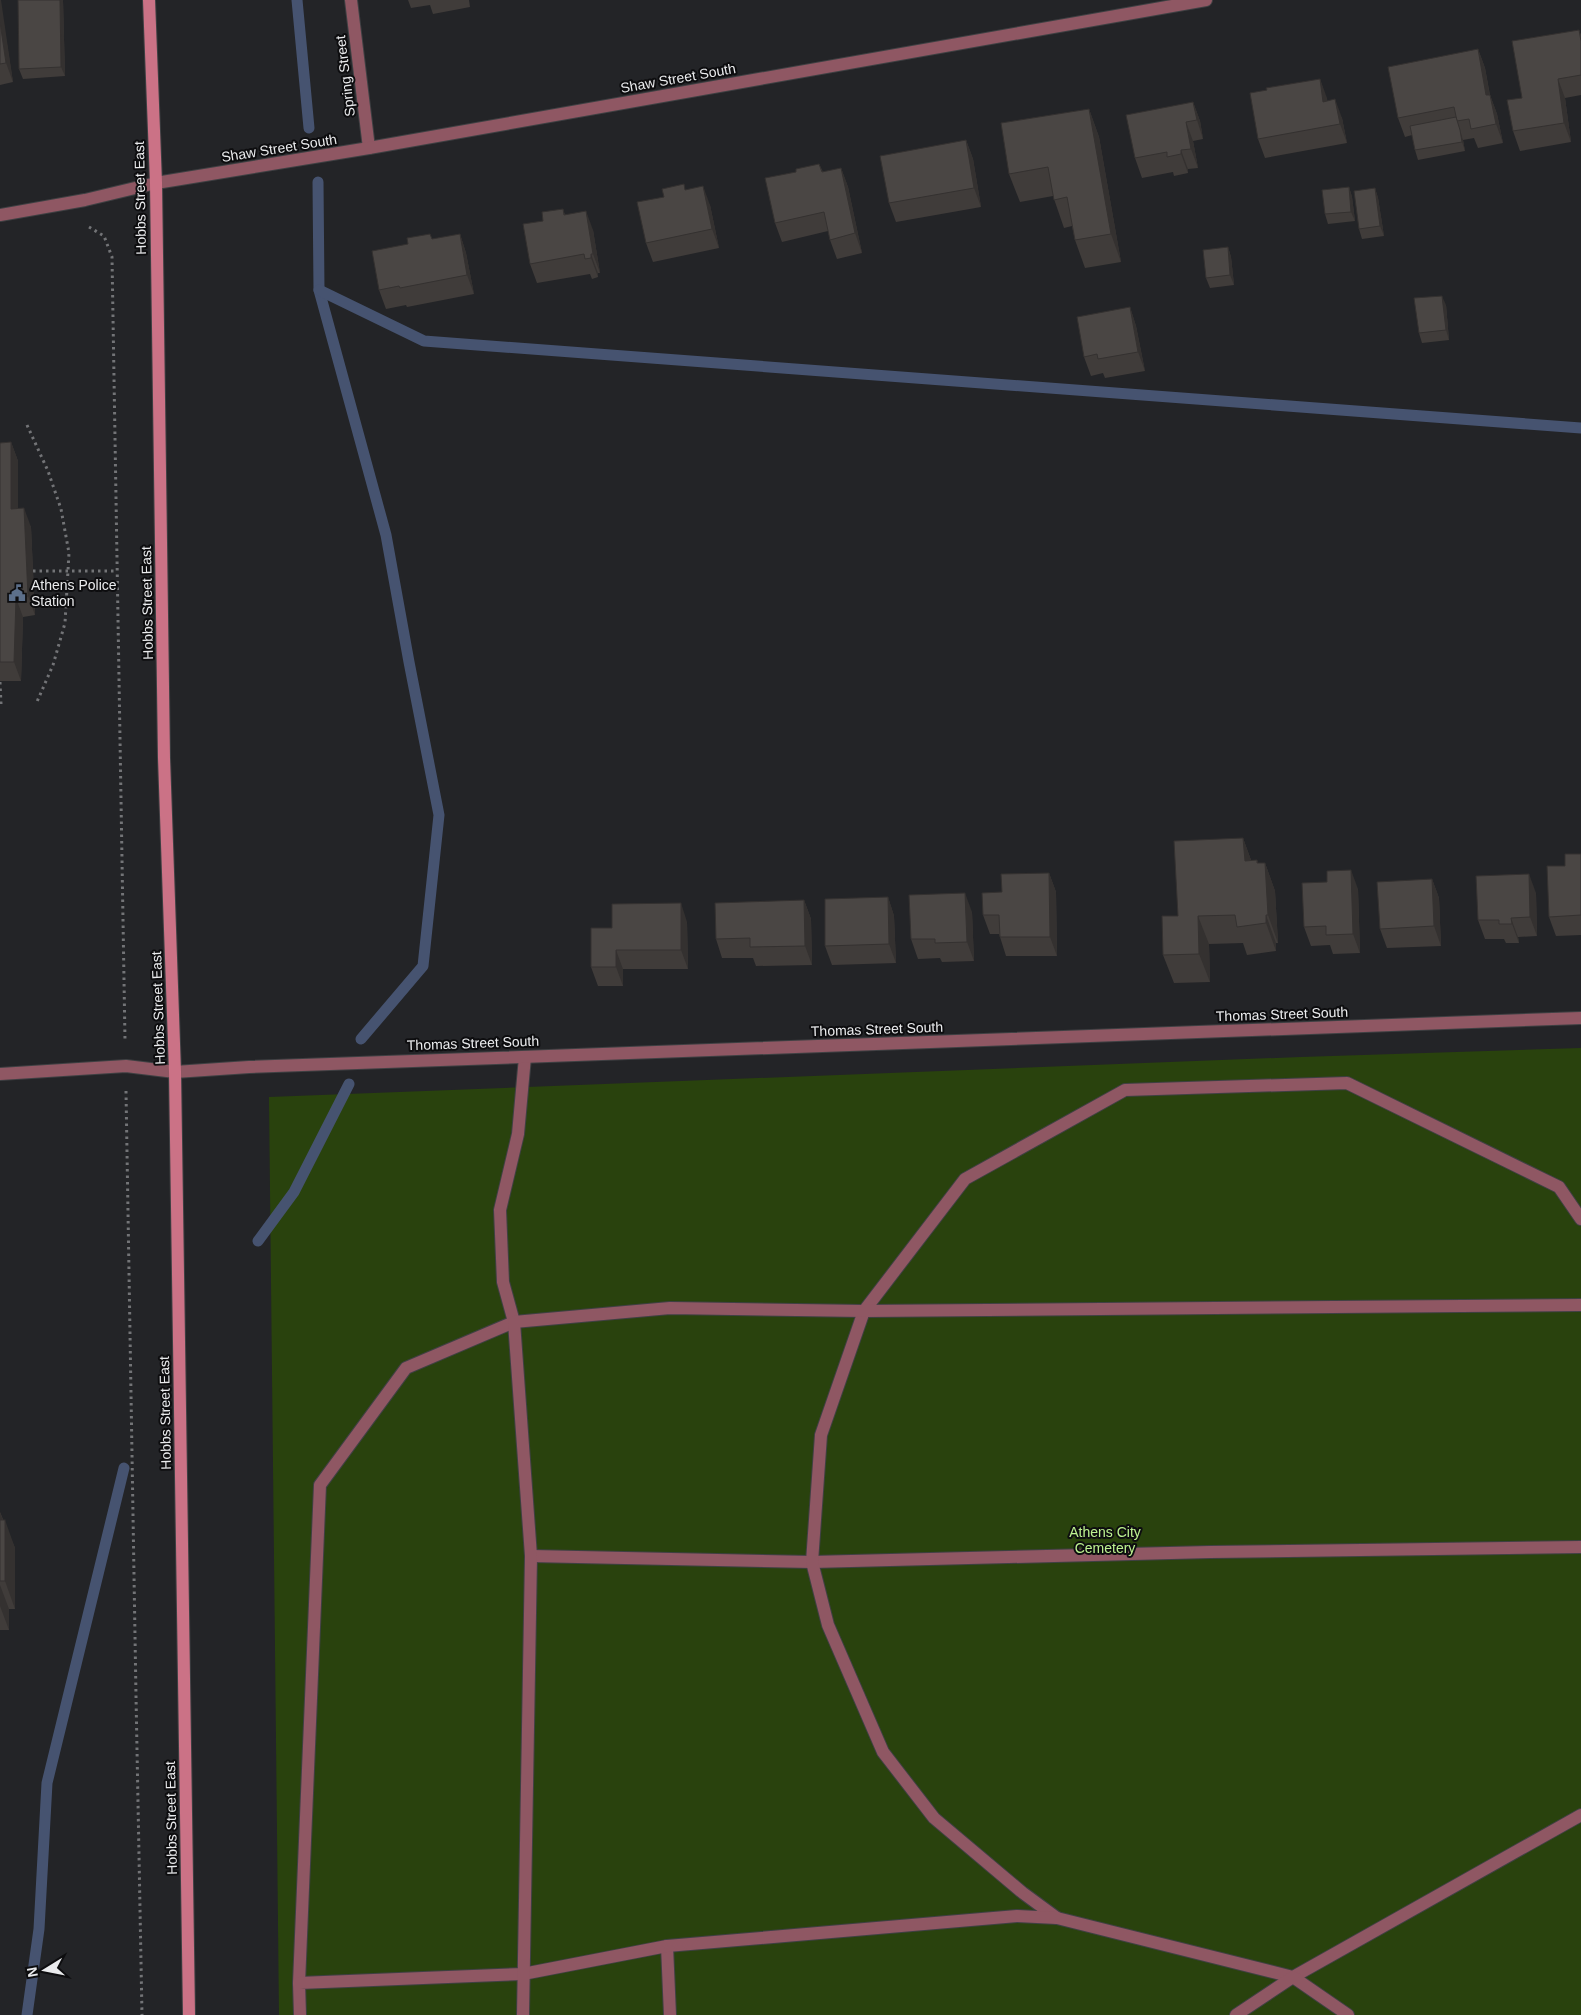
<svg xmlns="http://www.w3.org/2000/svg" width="1581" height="2015" font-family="Arial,sans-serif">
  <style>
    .green { fill: #29420d }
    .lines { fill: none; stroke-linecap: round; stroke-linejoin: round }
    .stream { stroke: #465370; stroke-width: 11 }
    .lane-casing { stroke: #3f4043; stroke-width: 14 }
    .street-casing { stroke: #3f4043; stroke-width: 14 }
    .secondary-casing { stroke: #3f4043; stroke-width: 14 }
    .path { stroke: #737477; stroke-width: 3; stroke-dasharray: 2.5 4; stroke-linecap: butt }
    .lane { stroke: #8f5763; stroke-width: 12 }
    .street { stroke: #8f5763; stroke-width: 12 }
    .secondary { stroke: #cb7286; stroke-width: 12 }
    .wall { fill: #403c3a }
    .shaded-wall { fill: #343130 }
    .building { fill: #4a4644; stroke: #343130 }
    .labels { text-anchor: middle; stroke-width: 4; stroke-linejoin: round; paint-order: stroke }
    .street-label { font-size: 14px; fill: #eaebed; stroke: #0d0d0f }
    .poi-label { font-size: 14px; fill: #eaebed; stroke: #0d0d0f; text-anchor: start }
    .park-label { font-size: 14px; fill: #bef391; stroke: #0d0d0f }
  </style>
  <rect width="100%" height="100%" fill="#232427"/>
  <path class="green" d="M1581 1048V2015H279L269 1097 1301 1057Z"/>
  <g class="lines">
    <g class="stream">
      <path d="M297 0 309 128"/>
      <path d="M318 182 319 290 386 535 409 662 439 815 423 966 361 1039"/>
      <path d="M319 290 424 341 1581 428"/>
      <path d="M258 1241 294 1192 349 1084"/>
      <path d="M27 2015 39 1929 47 1783 124 1468"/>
    </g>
    <g class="lane-casing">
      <g id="lane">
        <path d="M531 1556 812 1562 1210 1552 1581 1547"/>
        <path d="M1057 1918 1023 1893 934 1818 883 1752 828 1625 812 1562 821 1435 864 1311 965 1179 1125 1090 1347 1083 1559 1187 1581 1219"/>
        <path d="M667 1946 670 2015"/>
        <path d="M299 1983 320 1485 406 1368 514 1322 503 1282 500 1210 518 1134 525 1057"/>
        <path d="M300 2015 299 1983 523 1974 667 1946 1017 1916 1057 1918 1293 1977 1581 1815"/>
        <path d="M523 2015 531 1556 514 1322 670 1308 864 1311 1581 1305"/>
        <path d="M1236 2015 1293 1977 1348 2015"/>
      </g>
    </g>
    <g class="street-casing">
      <g id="street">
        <path d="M351 0 369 148"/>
        <path d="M0 215 85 200 156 183 369 148 1206 0"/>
        <path d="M0 1074 126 1066 175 1072 249 1067 1581 1018"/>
      </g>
    </g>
    <g class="secondary-casing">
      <path id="secondary" d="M149 0 156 183 164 758 175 1072 189 2015"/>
    </g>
    <g class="path">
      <path d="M89 227 104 236 112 257 125 1040"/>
      <path d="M27 425 48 471 61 509 69 553 65 623 53 665 36 704"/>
      <path d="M33 571H116"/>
      <path d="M0 682 1 704"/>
      <path d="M126 1091 136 1696 142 2015"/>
    </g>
    <use href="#lane" class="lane"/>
    <use href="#street" class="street"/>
    <use href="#secondary" class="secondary"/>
  </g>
  <g class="wall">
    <path d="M0 0 13 82 0 85Z"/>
    <path d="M63 0 65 76 23 79 19 69Z"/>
    <path d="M408 0H469L470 7 433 14 430 5 411 8Z"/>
    <path d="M1579 30 1581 35V95L1565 98 1571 142 1520 151 1513 131 1522 98Z"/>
    <path d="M1478 49 1485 68 1490 95 1497 114 1503 143 1478 148 1474 138 1463 140 1465 151 1418 160 1415 150 1412 135 1405 137 1398 118Z"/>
    <path d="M1320 79 1327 101 1342 118 1347 143 1265 158 1258 139 1267 90Z"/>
    <path d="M1193 102 1200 121 1203 139 1193 141 1198 168 1188 169V173L1174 176 1173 172 1142 178 1135 158Z"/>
    <path d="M1089 109 1099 137 1121 262 1085 268 1075 240 1072 226 1064 228 1053 196 1020 202 1009 174Z"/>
    <path d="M966 140 973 159 981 207 896 222 889 203Z"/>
    <path d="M819 164 823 172 841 168 848 187 862 253 837 259 830 240 828 231 782 242 775 223 796 172Z"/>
    <path d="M1349 187 1352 197 1355 221 1328 224 1325 214Z"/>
    <path d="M1375 188 1378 198 1384 236 1362 239 1359 229Z"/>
    <path d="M686 190 710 205 719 248 653 262 646 243 664 197Z"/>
    <path d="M563 209 565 215 593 230 600 273H598V277L592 279 590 274 537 283 530 264 543 221Z"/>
    <path d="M460 234 466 253 474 294 407 307 406 305 386 309 379 290 408 244Z"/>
    <path d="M1228 247 1231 257 1234 285 1210 288 1206 278Z"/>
    <path d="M1446 305 1449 340 1422 343 1419 333Z"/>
    <path d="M1130 307 1136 326 1145 371 1105 378 1103 373 1091 376 1084 357Z"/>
    <path d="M11 442 18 461V508L31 527 35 615 23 617 21 681H0V443Z"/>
    <path d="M1243 838 1251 860H1257L1258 863H1265L1275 891 1278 943H1276V951L1247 955 1243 943 1209 944 1210 982 1174 983 1163 955 1178 916Z"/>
    <path d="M1581 854V935L1556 936 1549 917 1565 866Z"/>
    <path d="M1049 873 1056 892 1057 956H1006L1000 937 999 934H990L983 915 1002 892Z"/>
    <path d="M1432 879 1439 898 1441 946 1387 948 1380 929Z"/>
    <path d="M1358 889 1360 953 1333 954 1330 945 1311 946 1304 927Z"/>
    <path d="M1536 893 1537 936 1518 937 1519 943H1506L1504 939H1485L1478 920Z"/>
    <path d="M888 897 894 916 896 963 832 965 825 946Z"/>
    <path d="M804 900 811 919 812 965 756 966 753 958H722L716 939Z"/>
    <path d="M972 912 974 961 942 962 940 958 918 959 911 939Z"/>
    <path d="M687 922 688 969H623V986H598L591 967 612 928Z"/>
    <path d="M0 1512 15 1548V1609H9V1630H0Z"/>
  </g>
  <g class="shaded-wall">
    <path d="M0 0H1L13 82 6 63 0 22Z"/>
    <path d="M60 0H63L65 76 61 67Z"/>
    <path d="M1478 49 1485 68 1493 114 1486 95Z"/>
    <path d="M1320 79 1327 98 1330 121 1323 102Z"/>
    <path d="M1558 79 1565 98 1571 142 1564 123Z"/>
    <path d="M1490 95 1497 114 1503 143 1496 124Z"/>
    <path d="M1335 99 1342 118 1347 143 1340 124Z"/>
    <path d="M1193 102 1200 121 1203 139 1197 120Z"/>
    <path d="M1089 109 1099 137 1121 262 1111 234Z"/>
    <path d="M1186 122 1193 141 1198 168 1191 149Z"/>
    <path d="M1460 130 1463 140 1465 151 1462 142Z"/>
    <path d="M966 140 973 159 981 207 974 188Z"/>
    <path d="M1181 150 1188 169V173L1181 154Z"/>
    <path d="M841 168 848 187 862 253 855 233Z"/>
    <path d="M703 186 710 205 719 248 712 229Z"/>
    <path d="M1349 187 1352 197 1355 221 1351 212Z"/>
    <path d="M1375 188 1378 198 1384 236 1380 226Z"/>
    <path d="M586 211 593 230 600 273 593 254Z"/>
    <path d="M460 234 466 253 474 294 467 275Z"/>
    <path d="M1228 247 1231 257 1234 285 1230 275Z"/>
    <path d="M591 254 598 273V277L591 258Z"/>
    <path d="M1442 296 1446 305 1449 340 1446 330Z"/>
    <path d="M1130 307 1136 326 1145 371 1138 352Z"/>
    <path d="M11 442 18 461V528L11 509Z"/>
    <path d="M24 508 31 527 35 615 28 596Z"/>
    <path d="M16 598 23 617 21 681 14 662Z"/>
    <path d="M1243 838 1253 866 1245 861Z"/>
    <path d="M1257 860 1266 885 1265 863 1275 891 1278 943 1268 915 1257 863Z"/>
    <path d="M1351 870 1358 889 1360 953 1353 934Z"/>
    <path d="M1049 873 1056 892 1057 956 1050 937Z"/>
    <path d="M1529 874 1536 893 1537 936 1530 917Z"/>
    <path d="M1432 879 1439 898 1441 946 1434 926Z"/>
    <path d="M965 893 972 912 974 961 967 942Z"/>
    <path d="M888 897 894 916 896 963 889 944Z"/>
    <path d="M804 900 811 919 812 965 805 946Z"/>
    <path d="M681 903 687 922 688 969 681 950Z"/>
    <path d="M1266 915 1276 943V951L1266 923Z"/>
    <path d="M1198 916 1209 944 1210 982 1199 954Z"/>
    <path d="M1511 918 1518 937 1519 943 1512 924Z"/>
    <path d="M616 950 623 969V986L616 967Z"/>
    <path d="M0 1512 5 1526V1520L15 1548V1609L5 1581 0 1531Z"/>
    <path d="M0 1585 9 1609V1630L0 1606Z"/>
  </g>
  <g class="building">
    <path d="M18 0H60L61 67 19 69Z"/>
    <path d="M0 22 6 63 0 64Z"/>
    <path d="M1579 30 1581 41V75L1558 79 1564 123 1513 131 1507 100 1522 98 1512 41Z"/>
    <path d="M1478 49 1486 95H1490L1496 124 1471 129 1469 119 1457 121 1454 107 1398 118 1388 67Z"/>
    <path d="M1320 79 1323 102 1335 99 1340 124 1258 139 1250 93 1267 90 1266 88Z"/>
    <path d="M1193 102 1197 120 1186 122 1191 149 1181 150V154L1167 157V152L1135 158 1126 115Z"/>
    <path d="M1089 109 1111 234 1075 240 1067 197 1054 200 1048 167 1009 174 1001 123Z"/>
    <path d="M1456 117 1460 130 1462 142 1415 150 1410 126Z"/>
    <path d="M966 140 974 188 889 203 880 156Z"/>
    <path d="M819 164 822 172 841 168 855 233 830 240 824 212 775 223 765 178 796 172V169Z"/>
    <path d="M684 184 685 190 703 186 712 229 646 243 637 202 664 197 662 189Z"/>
    <path d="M1349 187 1351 212 1325 214 1322 190Z"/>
    <path d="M1375 188 1380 226 1359 229 1354 191Z"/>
    <path d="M563 209 564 215 586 211 593 254H591V258L585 259 584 254 530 264 523 224 543 221 542 212Z"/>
    <path d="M430 234 432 239 460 234 467 275 400 288 399 286 379 290 372 251 408 244 407 238Z"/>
    <path d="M1228 247 1230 275 1206 278 1203 250Z"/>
    <path d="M1442 296 1446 330 1419 333 1414 298Z"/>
    <path d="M1130 307 1138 352 1098 359 1097 354 1084 357 1077 317Z"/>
    <path d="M11 442V509L24 508 28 596 16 598 14 662H0V443Z"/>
    <path d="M1243 838 1245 861 1257 860V863H1265L1268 915H1266V923L1237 927 1235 915 1198 916 1199 954 1163 955 1162 916H1178L1174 841Z"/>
    <path d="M1565 854H1581V915L1549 917 1547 866H1565Z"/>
    <path d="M1351 870 1353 934 1326 935V926L1304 927 1302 883 1327 882V871Z"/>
    <path d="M1049 873 1050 937H1000L999 915H983L982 893 1002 892 1001 874Z"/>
    <path d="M1529 874 1530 917 1511 918 1512 924H1499V920H1478L1476 876Z"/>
    <path d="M1432 879 1434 926 1380 929 1377 882Z"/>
    <path d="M965 893 967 942 935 943V939H911L909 895Z"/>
    <path d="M888 897 889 944 825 946V899Z"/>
    <path d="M804 900 805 946 750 947V938L716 939 715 903Z"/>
    <path d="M681 903V950H616V967H591V928H612V904Z"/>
    <rect x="0" y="1520" width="5" height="61"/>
  </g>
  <defs>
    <g id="civic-bare" transform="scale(1.35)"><path d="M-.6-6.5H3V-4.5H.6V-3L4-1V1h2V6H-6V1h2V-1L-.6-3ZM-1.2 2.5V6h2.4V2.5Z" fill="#5c6f8a" stroke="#0d0d0f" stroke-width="2.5" paint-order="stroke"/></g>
  </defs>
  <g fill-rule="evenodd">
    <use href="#civic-bare" x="17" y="593"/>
  </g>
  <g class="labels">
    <g class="street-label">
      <text transform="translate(345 76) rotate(-97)" y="5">Spring Street</text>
      <text transform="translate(678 78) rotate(-10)" y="5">Shaw Street South</text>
      <text transform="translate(279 148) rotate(-9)" y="5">Shaw Street South</text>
      <text transform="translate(140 198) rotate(-91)" y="5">Hobbs Street East</text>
      <text transform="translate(147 603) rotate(-91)" y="5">Hobbs Street East</text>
      <text transform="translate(158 1008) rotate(-92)" y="5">Hobbs Street East</text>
      <text transform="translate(1282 1014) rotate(-2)" y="5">Thomas Street South</text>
      <text transform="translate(877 1029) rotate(-2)" y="5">Thomas Street South</text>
      <text transform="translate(473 1043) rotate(-2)" y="5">Thomas Street South</text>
      <text transform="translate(165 1413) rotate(-91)" y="5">Hobbs Street East</text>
      <text transform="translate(171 1818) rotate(-91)" y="5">Hobbs Street East</text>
    </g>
    <g class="poi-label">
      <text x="31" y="590">Athens Police<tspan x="31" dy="16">Station</tspan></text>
    </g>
    <g class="park-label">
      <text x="1105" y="1537">Athens City<tspan x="1105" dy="16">Cemetery</tspan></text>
    </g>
  </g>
  <g transform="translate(45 1970) rotate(260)" stroke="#0d0d0f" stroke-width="4" paint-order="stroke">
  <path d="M0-4L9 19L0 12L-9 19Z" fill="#eaebed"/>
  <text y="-8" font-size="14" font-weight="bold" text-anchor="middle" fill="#eaebed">N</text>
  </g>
</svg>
